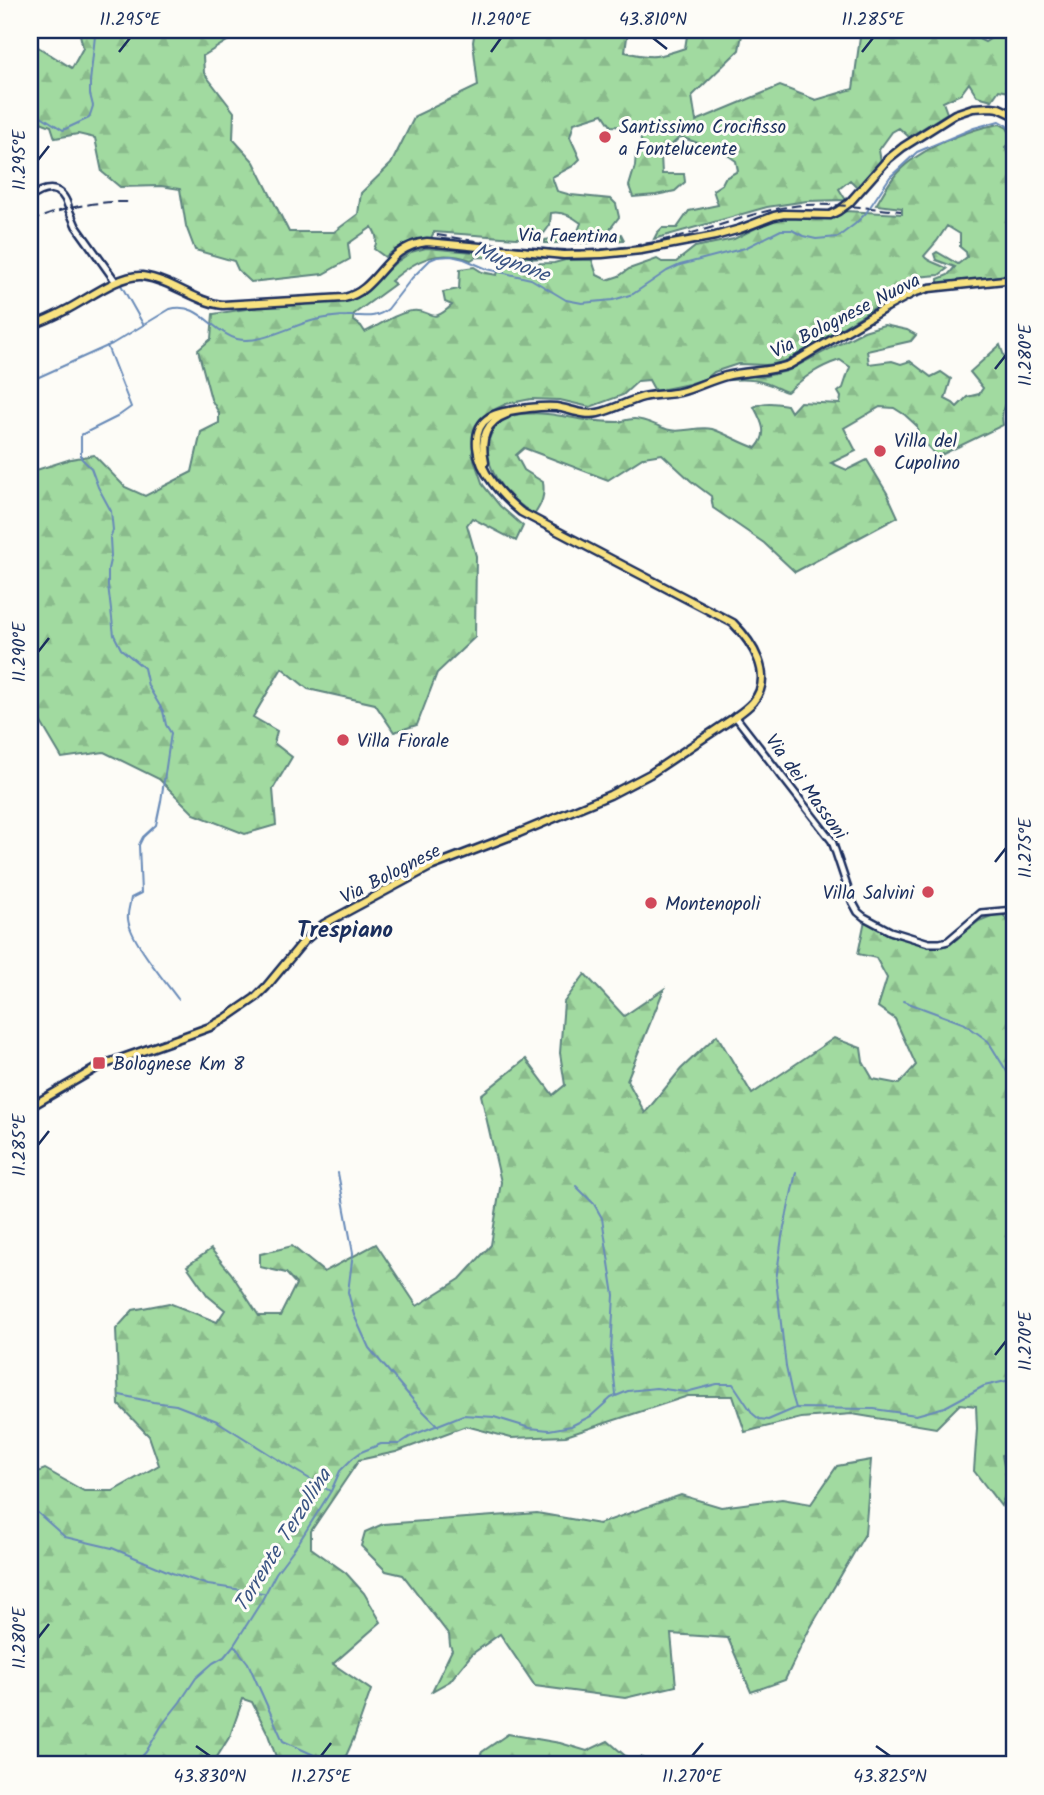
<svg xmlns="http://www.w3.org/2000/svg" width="1044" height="1795" font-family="Kalam,sans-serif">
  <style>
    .forest { fill: url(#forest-firs); stroke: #5e847f; stroke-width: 2 }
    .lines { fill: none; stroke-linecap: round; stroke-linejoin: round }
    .stream { stroke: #678ab8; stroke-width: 2 }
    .minor-casing { stroke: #1b2f5e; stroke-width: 10 }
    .major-casing { stroke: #1b2f5e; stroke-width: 11 }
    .minor { stroke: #fdfcf7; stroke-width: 5 }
    .major { stroke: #f8e281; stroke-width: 6 }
    .rail { stroke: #1b2f5e; stroke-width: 2; stroke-dasharray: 10 5; stroke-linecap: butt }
    .ticks { fill: none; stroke: #1b2f5e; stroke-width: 2.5 }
    .poi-dot { fill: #d1495b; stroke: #fdfcf7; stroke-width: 2.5 }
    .labels { text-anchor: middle; stroke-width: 6; stroke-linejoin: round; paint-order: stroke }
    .poi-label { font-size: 19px; fill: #1b2f5e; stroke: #fdfcf7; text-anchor: start }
    .street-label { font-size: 19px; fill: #1b2f5e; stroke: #fdfcf7 }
    .water-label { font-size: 21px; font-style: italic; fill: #3b5584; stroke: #fdfcf7 }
    .quarter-label { font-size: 23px; font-weight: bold; fill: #1b2f5e; stroke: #fdfcf7 }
    .neatline { fill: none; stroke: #1b2f5e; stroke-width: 2.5 }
    .ticks-label { font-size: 18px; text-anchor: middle; fill: #1b2f5e }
  </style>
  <defs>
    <pattern id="forest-firs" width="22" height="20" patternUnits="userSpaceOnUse" patternTransform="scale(1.75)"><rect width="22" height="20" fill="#a1daa0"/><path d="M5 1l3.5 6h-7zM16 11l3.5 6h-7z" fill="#8abb8c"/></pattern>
  </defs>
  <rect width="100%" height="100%" fill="#fdfcf7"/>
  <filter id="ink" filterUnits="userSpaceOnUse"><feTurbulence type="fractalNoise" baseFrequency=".0143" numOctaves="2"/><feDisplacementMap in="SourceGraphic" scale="14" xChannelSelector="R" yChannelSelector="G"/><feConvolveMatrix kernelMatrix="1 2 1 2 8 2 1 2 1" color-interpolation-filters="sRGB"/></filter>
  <g filter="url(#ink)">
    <g class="forest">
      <path d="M79 30H245L203 56 204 73 234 112 233 139 254 162 289 232H334L358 214 361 193 391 164 415 116 478 86 473 42 475 30H642L641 31 628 30 625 52C652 59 659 57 685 48L688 30H743L739 50 692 96 696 121 780 86 816 100 853 89 861 30H960L985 42 1004 30H1014V93L999 90 992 100 977 96 969 83 961 94 943 102 947 113 909 137 899 128 892 132 879 150 881 162 859 189 850 180 839 189 846 200 807 201 767 207 654 239 657 233 662 228H677L689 211 718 205 713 190 722 184 725 178 738 171 736 161 722 151 680 137 661 155 662 174H684L685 182 675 191 656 195 633 197 629 186 635 166 636 152 641 142 640 130 634 127 611 126 603 114 574 123 570 137 580 159 573 166 552 177 557 191 571 195 611 199 616 204 619 217 610 229 614 235 621 234 624 240 595 243H545V240L576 236 581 223C572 216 562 211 551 213L550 225 542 236 516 238 434 232 431 238C412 239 400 246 385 257L374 249C378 240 377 236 372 227L348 244 350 259 323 274 251 282 238 270 234 261 195 250 186 226 180 189 161 186 120 187 102 172 95 138 78 134 55 138 51 126 30 118V42L72 68 83 48Z"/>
      <path d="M1000 124 1007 128 1014 139 1005 147 1014 164V274L938 284V279L948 275 955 267 936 260 934 254 937 252 958 264 967 257 966 252 960 247V234L947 226 937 241 924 256C928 263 940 263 947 269L939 275 916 277 917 286 891 298 792 358 780 363 766 365 738 364 714 372 707 378 689 384 655 391 649 380 638 381 623 395 590 407 560 400 531 399 506 404 487 413 477 430 472 454 483 485 500 506 523 526 516 541 472 518 467 525 476 556 475 637 437 673 417 725 394 732 375 704 308 689 282 668 253 717 277 731 274 743 292 757 273 789 276 825 245 834 194 814 159 779 104 752 62 758 33 709 30 712V472L71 459 94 455 125 487 145 496 192 472 201 432 219 423V413L211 399 198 350 211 339 213 314 259 307 346 300 362 295 394 264 411 252 426 248 546 258 525 259 476 257 471 260C437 249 417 259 391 281L395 284 354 314 353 320 361 326 365 332C378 326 398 312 412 311 432 308 429 327 452 305L445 302 443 292 459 289 460 269 474 267 482 272 497 275 500 264 554 263 565 260H592L597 275 607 280 619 276 629 269 657 259 662 262H676L695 247 734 239 768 222 780 218H800L816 220 832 218 845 211 902 214V208L876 205C882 195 889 182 897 173 919 149 968 129 1000 124Z"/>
      <path d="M884 325 907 330 916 335 911 341 867 351 869 364 892 361 901 364 910 361 931 377 941 372 951 379 945 399 953 403 957 407 967 397 979 394 983 388 970 372 1000 345 1007 364H1014V394C1003 401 1001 413 1003 425L937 457 918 435 917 426 905 415 894 408 880 407 844 428 856 451 831 463 847 470 867 460 887 493 898 517 795 572 764 543 713 508 711 496 691 481 662 454 644 457 608 480 524 448 516 455 524 470 543 482C545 495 542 504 534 515 514 501 498 488 490 464 488 458 486 454 487 448 495 398 553 415 586 420 596 421 608 422 618 422 623 421 629 419 634 419 646 419 658 427 670 430 683 433 698 426 712 429 727 434 741 443 756 448 769 434 762 422 754 407 765 401 775 403 787 405L791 412 800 402 840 404 841 397 838 392 843 388 850 367 840 360C818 367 805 377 787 392 779 390 773 385 765 383 754 379 742 379 730 380L733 377 746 375 762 377 787 371 864 331Z"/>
      <path d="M1001 912 1014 929V1443L1002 1455 1008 1487 1001 1506 974 1471 977 1429 976 1406 960 1404 936 1428 852 1414 801 1418 745 1432 733 1396H688L566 1436 511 1438 466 1426 396 1452 359 1460 311 1531V1548L346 1573 364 1593 381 1622 333 1664 371 1690 354 1738 342 1765H279L267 1732 252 1702 243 1699 230 1736 212 1765H30V1475L45 1469 84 1491H113L159 1465 149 1436 119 1405 116 1329 133 1310 169 1303 217 1322 225 1310 208 1296 187 1266 211 1249 231 1273 259 1316H280L296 1284 286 1273 260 1267V1254L292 1246 324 1272 376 1244 417 1306 460 1279 491 1245 501 1182 481 1095 526 1059 553 1095 565 1085 560 1053 564 1002 585 974 624 1016 664 989 627 1080 645 1113 681 1069 717 1035 752 1094 834 1038 861 1048 863 1062 873 1079 899 1084 916 1065 895 1019 878 1007 887 978 876 958 858 954 865 920 893 937 946 946 979 921Z"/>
      <path d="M871 1460 865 1534 809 1630 785 1680 751 1692 728 1638 671 1634 676 1686 625 1698 535 1686 500 1634 472 1654 450 1681 432 1691 452 1650 450 1645 449 1635 403 1575 386 1571 361 1546 365 1532 383 1524 537 1513 599 1524 681 1495 721 1507 782 1499 811 1504 837 1466Z"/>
      <path d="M508 1734 560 1743 587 1751 608 1741 630 1760 641 1757 651 1765H475L482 1752Z"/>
    </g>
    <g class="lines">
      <g class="stream">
        <path d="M30 109 63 130 89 118 93 106 90 94V82L95 36 92 30"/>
        <path d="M121 285 143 324"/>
        <path d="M107 346 131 407 117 417 81 435V458L91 468 98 487 111 511 113 530 110 538 111 556 108 569V585L114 635 121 649 144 668 148 686 163 711 166 725 171 733 161 801 156 825 143 837 139 845 141 893 131 898C130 905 127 912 128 919 130 940 165 981 178 999"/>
        <path d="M30 381 112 344 170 309C199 301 212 332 237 339 260 345 292 325 315 320 325 318 337 316 347 316 363 315 374 320 388 309L412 278 430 260 437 257 451 256 464 259 487 269 531 279 566 300 582 303 613 300 633 294 667 271 680 265 745 248 781 230H792L803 236 816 239 838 237 855 224 866 213 890 177 917 152 974 128 999 121 1006 125 1014 134"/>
        <path d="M903 1001 965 1024 988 1041 1014 1083"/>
        <path d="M796 1172 782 1237 776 1280 786 1367 792 1395 796 1408"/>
        <path d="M338 1173 353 1253 348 1292 354 1315 369 1348 419 1407 438 1426"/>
        <path d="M576 1186 594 1204 602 1218 614 1295 611 1351 616 1395"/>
        <path d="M120 1395 153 1402 176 1405 217 1421 293 1469 330 1491"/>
        <path d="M30 1506 65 1537 112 1548 172 1573 208 1585 263 1593"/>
        <path d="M234 1645 248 1663 283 1741 336 1765"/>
        <path d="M134 1765 146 1752 162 1725 180 1702 196 1678 213 1663 224 1657 234 1645 261 1602 276 1573 299 1542 331 1491 340 1471 353 1458 361 1452 381 1444H399L413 1435 463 1415 494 1417 530 1428 549 1430 571 1426 591 1416 611 1398 628 1391 656 1388 686 1392 717 1384H733L753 1414 759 1419 768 1420 796 1408 874 1409 916 1415 945 1407 984 1386 1006 1381 1014 1377"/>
      </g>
      <g class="minor-casing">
        <g id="minor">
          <path d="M30 198C45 187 61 184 68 206"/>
          <path d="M69 210 76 226 116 282"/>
          <path d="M735 716 832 841 852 901 858 912 864 917 890 931 929 943H940L948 941 981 913 1014 910"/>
        </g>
      </g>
      <g class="major-casing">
        <g id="major">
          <path d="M30 326C41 322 53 317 64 311 85 301 119 274 142 276 172 280 195 302 223 305L344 298C380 290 384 246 427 242L564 255 602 254 641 250 715 236 740 229 774 216 784 214 830 215 838 211 849 203 888 159 903 147 955 114 973 108 991 107 999 108 1014 115"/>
          <path d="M485 462C480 440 485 422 507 414"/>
          <path d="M30 1107 100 1066 188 1035 210 1027 226 1018 255 998 266 987 304 941 324 924 430 867 519 833 610 795 650 774 732 719C739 714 747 709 753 702 775 676 752 642 733 623L521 512C503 497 479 472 477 447 474 412 503 412 529 408 538 407 547 406 556 407 570 409 583 416 598 413 613 410 628 401 643 397 655 394 668 395 680 392 696 388 710 380 726 376 747 371 769 372 789 365L887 307 913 293 929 288 1014 279"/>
        </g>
      </g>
      <use href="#minor" class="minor"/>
      <use href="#major" class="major"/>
      <g class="rail">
        <path d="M30 222C60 208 95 201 128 202"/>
        <path d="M437 235C494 244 567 256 623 247 655 243 686 235 717 226 742 218 768 209 794 206 829 202 865 208 901 211"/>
      </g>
    </g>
  </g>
  <path class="ticks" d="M653 38 667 49M119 52 130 38M491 52 501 38M862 52 873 38M38 160 49 146M995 369 1006 355M38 652 49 638M995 862 1006 848M38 1145 49 1131M995 1355 1006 1341M38 1638 49 1624M196 1746 210 1756M876 1746 890 1756M321 1756 331 1743M692 1756 703 1743"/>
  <g class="poi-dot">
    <circle cx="605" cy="137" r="7"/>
    <circle cx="880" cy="451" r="7"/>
    <circle cx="343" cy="740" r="7"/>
    <circle cx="928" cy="892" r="7"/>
    <circle cx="651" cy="903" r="7"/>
    <rect x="92" y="1056" width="14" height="14" rx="3.5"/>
  </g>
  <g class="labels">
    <g class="poi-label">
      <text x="619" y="133">Santissimo Crocifisso<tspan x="619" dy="22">a Fontelucente</tspan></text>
      <text x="894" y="447">Villa del<tspan x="894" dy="22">Cupolino</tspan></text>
      <text x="357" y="747">Villa Fiorale</text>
      <text x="914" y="899" text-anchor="end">Villa Salvini</text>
      <text x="665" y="910">Montenopoli</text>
      <text x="113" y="1070">Bolognese Km 8</text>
    </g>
    <g class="street-label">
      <text transform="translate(568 235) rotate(1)" y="7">Via Faentina</text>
      <text transform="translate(845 315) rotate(-27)" y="7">Via Bolognese Nuova</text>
      <text transform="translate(807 786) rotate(54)" y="7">Via dei Massoni</text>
      <text transform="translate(390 873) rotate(-27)" y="7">Via Bolognese</text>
    </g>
    <g class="water-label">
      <text transform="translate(512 262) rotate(20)" y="7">Mugnone</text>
      <text transform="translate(282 1540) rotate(-58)" y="7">Torrente Terzollina</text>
    </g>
    <g class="quarter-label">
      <text x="345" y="937">Trespiano</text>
    </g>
  </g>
  <rect width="1044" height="1795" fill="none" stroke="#fdfcf7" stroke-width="77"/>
  <rect x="38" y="38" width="968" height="1718" class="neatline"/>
  <g class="ticks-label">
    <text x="130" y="25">11.295°E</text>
    <text x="501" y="25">11.290°E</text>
    <text x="653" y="25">43.810°N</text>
    <text x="873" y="25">11.285°E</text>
    <text transform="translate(19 160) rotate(-90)" y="6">11.295°E</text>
    <text transform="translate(1025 355) rotate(-90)" y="6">11.280°E</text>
    <text transform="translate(19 652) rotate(-90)" y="6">11.290°E</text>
    <text transform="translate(1025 848) rotate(-90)" y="6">11.275°E</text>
    <text transform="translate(19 1145) rotate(-90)" y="6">11.285°E</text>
    <text transform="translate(1025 1341) rotate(-90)" y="6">11.270°E</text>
    <text transform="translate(19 1638) rotate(-90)" y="6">11.280°E</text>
    <text x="210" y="1782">43.830°N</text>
    <text x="321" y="1782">11.275°E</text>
    <text x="692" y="1782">11.270°E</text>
    <text x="890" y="1782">43.825°N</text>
  </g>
</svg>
